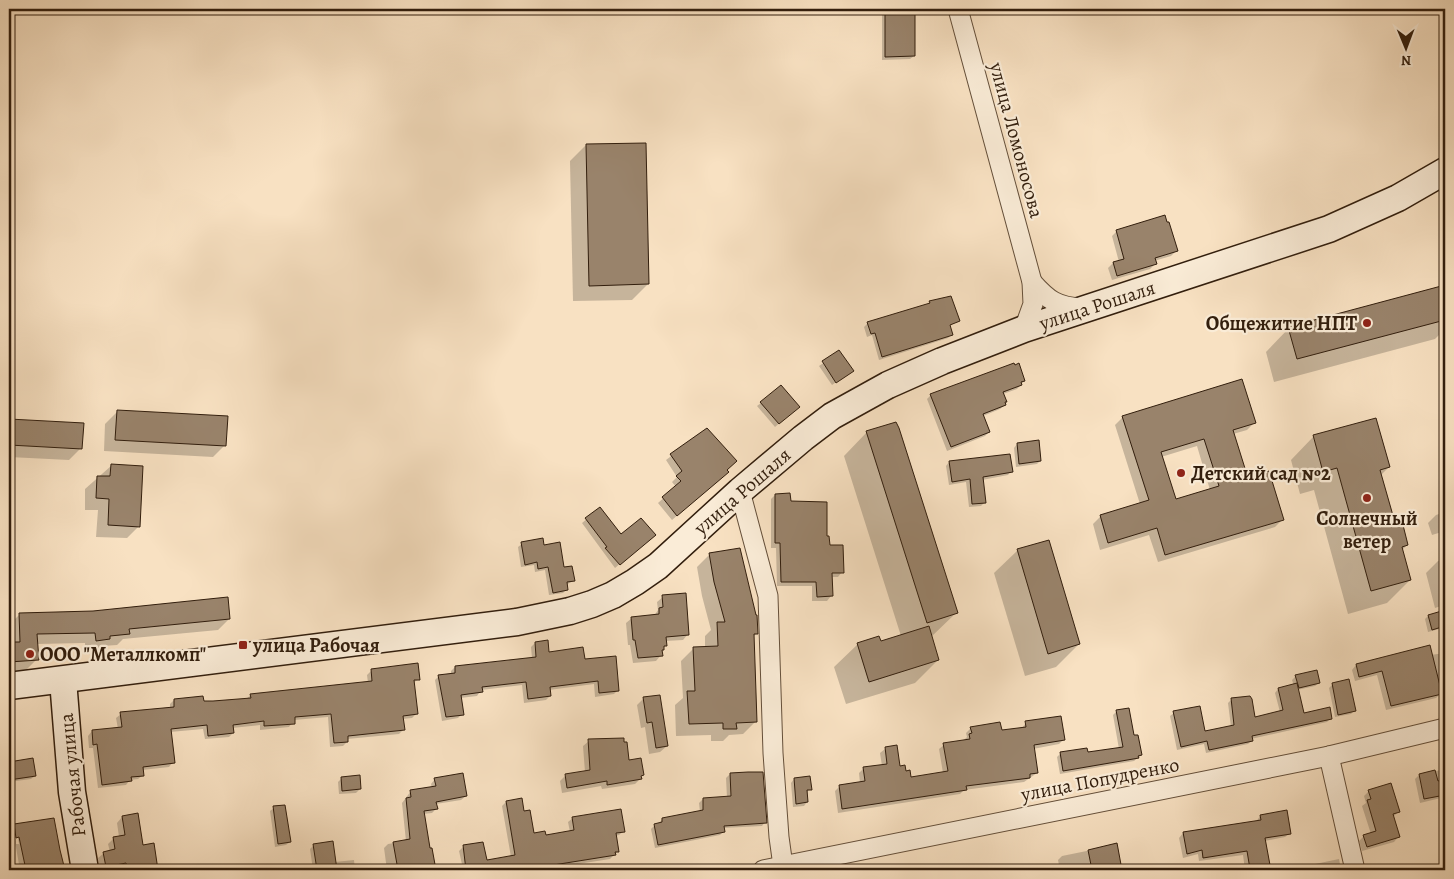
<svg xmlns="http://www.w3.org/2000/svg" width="1454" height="879" font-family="Alegreya,serif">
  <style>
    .shadow { fill: #0003; fill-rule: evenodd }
    .building { fill: #99836b; stroke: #321e0d; fill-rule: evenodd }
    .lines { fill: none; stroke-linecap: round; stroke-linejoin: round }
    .street-casing { stroke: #644f3a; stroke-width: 21 }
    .secondary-casing { stroke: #321e0d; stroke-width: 29 }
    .street { stroke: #faecd7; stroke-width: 19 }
    .secondary { stroke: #faecd7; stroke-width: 26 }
    .poi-dot { fill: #8f2418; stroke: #faecd7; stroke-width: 2 }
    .labels { text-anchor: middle; stroke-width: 4.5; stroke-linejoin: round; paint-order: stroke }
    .street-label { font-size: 20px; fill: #321e0d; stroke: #faecd7 }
    .poi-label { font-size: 20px; font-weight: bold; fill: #321e0d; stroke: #faecd7; text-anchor: start }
  </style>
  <rect width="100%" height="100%" fill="#f8e1c2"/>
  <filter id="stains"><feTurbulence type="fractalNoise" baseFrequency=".004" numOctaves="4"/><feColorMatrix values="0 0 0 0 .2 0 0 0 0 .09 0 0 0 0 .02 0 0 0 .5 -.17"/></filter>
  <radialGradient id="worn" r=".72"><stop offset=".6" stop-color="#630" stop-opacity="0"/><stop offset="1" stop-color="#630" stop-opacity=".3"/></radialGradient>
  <g class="shadow">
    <path d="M882 9H914V56L910 59 882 60Z"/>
    <path d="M586 145 648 284 632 300 573 301 570 161Z"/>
    <path d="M1117 231 1176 251 1171 256 1154 261 1155 264 1150 269 1112 280 1108 268 1113 263 1119 262 1112 236Z"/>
    <path d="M1445 251V272L1441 256Z"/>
    <path d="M1445 286V329L1435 339 1274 382 1266 352 1289 328Z"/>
    <path d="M930 302 958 321 949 326 952 334 948 338 879 360 872 335 867 337 864 327 868 323 927 306Z"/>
    <path d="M839 352 852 371 832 385 819 366Z"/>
    <path d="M1024 381 1017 389 1003 394 1005 405 1000 409 983 416 989 432 985 436 947 451 927 399 931 395Z"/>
    <path d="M761 403 795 410 775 427 757 406Z"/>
    <path d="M117 412 225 445 213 457 104 451 105 424Z"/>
    <path d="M1123 417 1255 422 1247 430 1233 434 1247 479 1283 519 1275 527 1158 562 1149 535 1100 550 1093 524 1101 516 1140 504 1115 425ZM1197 446 1210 490 1175 501 1161 457Z"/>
    <path d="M9 421 82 425 81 448 69 460 9 457Z"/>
    <path d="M707 429 726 470 723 476 672 520 658 503 676 487 672 482 677 477 666 460Z"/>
    <path d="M867 432 956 613 931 637 938 660 915 683 846 704 834 667 858 644 880 643 901 636 844 456Z"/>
    <path d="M1314 436 1389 467 1381 475 1395 528 1407 545 1402 550 1410 580 1387 603 1348 614 1314 490 1300 494 1291 460Z"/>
    <path d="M1017 444 1040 461 1037 464 1016 467 1014 448Z"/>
    <path d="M1009 455 1011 471 1008 475 982 480 985 502 981 506 969 507 966 482 949 485 946 466 949 462Z"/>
    <path d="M111 466 139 526 127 538 96 537 98 510H85V489Z"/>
    <path d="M775 495 789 502 826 538 828 547 842 572 838 577H831V596L827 601H812V586H777L776 548H771V499Z"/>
    <path d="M600 508 621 536 650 538 615 568 582 523Z"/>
    <path d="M1445 512V531L1432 535 1428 523 1436 515Z"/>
    <path d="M522 544 543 546 563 568 573 581 566 585 567 589 563 593 549 595 545 570 535 572 534 565 521 567 518 547Z"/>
    <path d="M1018 550 1079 644 1056 667 1025 676 994 573Z"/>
    <path d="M710 554 757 633 753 637 756 721 743 734 729 735 723 741H711V735L676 736 675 705 683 698 681 661 694 648H705V636L711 630 702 596 697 567Z"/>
    <path d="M1445 559V606L1444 605 1435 608 1426 573 1438 561Z"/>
    <path d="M663 597 688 634 683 640 665 641V646L661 652V655L656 661 633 663 630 645H628L626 623 632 618 654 616 658 610 657 602Z"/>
    <path d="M20 614 229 619 218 630 123 639 117 645 102 646 98 650 85 651V643L36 644 37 659 26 670 9 672V625Z"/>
    <path d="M1428 616 1443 626 1439 629 1428 632 1425 619Z"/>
    <path d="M535 643 548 654 584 661 618 690 614 694 595 697 594 684 549 690 550 696 546 700 524 703 522 685 481 690 477 696 460 698 462 714 458 718 442 721 435 680 439 676 451 675V671L455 667 532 658 531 647Z"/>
    <path d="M1445 653V694L1439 695 1436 698 1386 710 1377 675 1355 681 1352 670 1356 665Z"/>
    <path d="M372 670 419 679 413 683 417 713 412 718 402 719 403 730 399 734 347 739V742L343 746 330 747 328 717 294 720 289 727 260 730V725L232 728 233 733 229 737 205 739 203 729 170 732 173 762 169 767 142 770 143 775 138 779 130 780 126 785 98 788 93 748H89L88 736 92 731 118 729 116 718 121 714 170 708V704L174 700 203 702 246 699 251 695 368 683 367 675Z"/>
    <path d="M1296 676 1319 683 1315 686 1297 690 1303 714 1331 718 1327 722 1251 739V741L1248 744 1206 753 1204 744 1177 750 1170 716 1174 713 1204 732 1231 727 1228 703 1232 699 1254 718 1280 712 1275 693 1278 689 1294 686 1292 680Z"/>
    <path d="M1333 684 1354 711 1351 714 1335 717 1329 688Z"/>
    <path d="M644 698 667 746 660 752 649 754 645 727 641 728 637 705Z"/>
    <path d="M1117 711 1133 737 1141 755 1134 761 1060 774 1057 757 1061 753H1087L1119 749 1113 715Z"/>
    <path d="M1026 723 1064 739 1059 744 1033 749 1037 773 1024 782 964 790 960 794 838 813 835 791 840 786 860 783 859 773 864 768 882 766 880 753 885 749 899 768 910 778 943 773 939 749 944 745 964 740 967 737 966 733 971 728 1001 731 1021 729Z"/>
    <path d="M589 741 627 762 640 779 635 784 602 789 601 786 562 793 560 781 566 775 585 772 583 746Z"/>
    <path d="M32 760 35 776 31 779 9 782V763Z"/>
    <path d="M1445 769V797L1420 803 1415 779 1419 775Z"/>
    <path d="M748 773 765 822 762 826 723 828 724 831 720 835 655 848 651 829 655 825 659 824 662 819 700 812 699 803 703 799 727 798 726 778 730 774Z"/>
    <path d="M342 778 360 789 356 793 339 794 338 782Z"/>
    <path d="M435 779 466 796 461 800 436 804V809L432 813 423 814 429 850 431 849 435 870H387L384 848 388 844 406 841 402 803 411 791 432 788 431 784Z"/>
    <path d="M794 779 810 789 806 793 807 802 804 806 793 807 791 783Z"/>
    <path d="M1369 791 1399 811 1393 817 1399 836 1394 842 1362 851 1359 841 1364 836 1371 834 1362 806 1366 803 1364 796Z"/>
    <path d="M521 800 523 813 533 834 545 837 570 832 568 822 573 818 624 831 619 835 615 836 618 851 610 859 539 870H453L463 869 459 851 464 846 486 861 511 857 502 806 506 802Z"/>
    <path d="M274 808 290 842 286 845 275 847 270 811Z"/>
    <path d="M1260 816 1290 833 1285 837 1265 841 1269 864 1264 869 1245 870 1243 855 1199 861 1198 854 1183 858 1179 838 1183 833 1256 822Z"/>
    <path d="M122 817 142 846 153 845 157 870H100L98 858 104 853 110 852 108 844 114 838 119 837 117 823Z"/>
    <path d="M15 825 64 869 66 868V870H20L15 842H12L10 830ZM14 827H16L19 844H16Z"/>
    <path d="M314 845 335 862 354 860 355 870H313L310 849Z"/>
    <path d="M1116 845 1120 864H1126L1127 870H1060L1058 860 1062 856Z"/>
    <path d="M1339 859 1341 870H1312V867L1315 864Z"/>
    <path d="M1445 864V870H1443L1442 867Z"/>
    <path d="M1022 865 1023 870H1004L1007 867Z"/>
  </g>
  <g class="building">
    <path d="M885 9H915V56L885 57Z"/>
    <path d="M646 143 649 284 589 286 586 144Z"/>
    <path d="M1165 215 1167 222H1169L1178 251 1155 258 1157 264 1117 276 1113 262 1124 259 1116 230Z"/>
    <path d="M1445 285V320L1297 359 1288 327Z"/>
    <path d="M951 296 960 321 950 325 953 335 882 357 875 333 871 334 867 322 930 303 929 301Z"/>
    <path d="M839 350 854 371 836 383 822 361Z"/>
    <path d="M1014 363 1015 365 1019 363 1025 381 1021 382 1022 385 1003 392 1007 402H1005L1006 405 983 414 990 432 951 447 930 394Z"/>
    <path d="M1242 379 1256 423 1233 430 1248 478 1269 471 1284 520 1165 555 1157 528 1108 543 1100 515 1149 500 1122 416ZM1204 439 1219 486 1176 499 1161 452Z"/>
    <path d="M781 385 800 407 779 424 760 402Z"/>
    <path d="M117 410 228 416 226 446 115 440Z"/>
    <path d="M1376 418 1390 467 1380 470 1396 526 1403 525 1408 545 1402 547 1411 580 1371 591 1337 468 1323 472 1313 435Z"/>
    <path d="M9 419 84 423 82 449 9 445Z"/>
    <path d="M896 422 899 428 958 613 927 623 866 431Z"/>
    <path d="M707 428 737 461 727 470 729 472 677 516 662 497 681 481 676 476 682 471 670 454Z"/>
    <path d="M1039 440 1041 461 1019 464 1017 443Z"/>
    <path d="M1010 454 1013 472 983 477 986 503 972 504 970 479 952 482 949 461Z"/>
    <path d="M111 464 143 466 140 527 108 525 109 499 96 498 97 476H110Z"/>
    <path d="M790 493 791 501 827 502V536H829L830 545H843L844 573H832L833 596 817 597 816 582H781L780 543H775V494Z"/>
    <path d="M600 507 621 534 641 518 656 535 620 565 605 548 607 547 585 518Z"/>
    <path d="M543 538 544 545 560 542 564 567 572 566 575 581 567 582 568 590 553 593 548 567 538 569 537 562 525 565 521 542Z"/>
    <path d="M1049 540 1080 644 1048 654 1017 549Z"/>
    <path d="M740 548 756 615H757L758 634H754L757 722 736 723 737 729H723V723L689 724 687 691H695L693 647 718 646 717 622H725L714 582 709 553Z"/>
    <path d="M686 593 689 635 666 637 667 646H664V650H662L663 656 638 658 635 640H633L631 617 659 614V608L663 607 662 595Z"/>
    <path d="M228 597 230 619 129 629 130 634 110 636V639L96 641 95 633 37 634 39 660 9 662V642H20L19 613 93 611Z"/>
    <path d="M1445 610V626L1432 630 1428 615Z"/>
    <path d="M929 626 939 660 869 682 857 643 879 636 881 641Z"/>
    <path d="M548 640 549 652 583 647 585 659 616 656 619 691 599 693 598 681 550 687 551 696 528 699 526 682 482 687 483 692 461 695 464 715 446 717 438 675 455 673V666L536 657 535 642Z"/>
    <path d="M1430 645 1442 694 1391 706 1382 671 1359 677 1356 664Z"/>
    <path d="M418 663 420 680H414L418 714 403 716 405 730 348 736V742L334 743 331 714 295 717V724L264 726V721L233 725 234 733 208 736 207 725 171 729 175 763 143 767 144 776 131 777 132 781 102 785 97 744 93 745 92 730 122 727 120 712 174 707V699L203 696 204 701H213L251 698 250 694 372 681 371 669Z"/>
    <path d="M1317 670 1320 683 1299 688 1295 675Z"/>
    <path d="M1349 679 1356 711 1338 715 1332 683Z"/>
    <path d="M1297 683 1304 713 1330 707 1332 719 1252 736 1253 741 1209 750 1207 741 1181 747 1173 711 1200 706 1205 731 1234 725 1231 698 1250 696 1252 699 1255 717 1283 710 1278 688Z"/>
    <path d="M660 695 668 746 656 748 652 722 647 723 643 697Z"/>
    <path d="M1129 708 1134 735H1138L1142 755 1138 756 1139 758 1063 771 1060 752 1087 748 1088 752 1123 747 1116 710Z"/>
    <path d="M1061 716 1065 740 1034 745 1038 773 1030 774V778L966 786 967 790 842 809 839 785 865 781 863 767 887 764 885 747 897 745 900 766 905 765 906 771 910 770 911 777 948 771 943 743 970 739 969 734 972 733 970 727 1000 722 1002 730 1026 727 1025 721Z"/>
    <path d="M624 738V742H627L629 760 641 758 644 775 641 776 642 779 607 785V781L567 788 565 774 590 770 588 739Z"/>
    <path d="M33 758 36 776 9 780V762Z"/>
    <path d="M1435 770 1438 781 1445 779V795L1424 799 1419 774Z"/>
    <path d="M748 772H763L767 823 724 826 725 832 658 845 654 824 662 822V818L703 810V798L731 796 730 773Z"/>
    <path d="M463 773 467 796 436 802 438 809 424 811 430 848H432L436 870H398L393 842 410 839 406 798 411 797 410 790 436 786 434 778Z"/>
    <path d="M360 775 361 789 342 791 341 777Z"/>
    <path d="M810 776 812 790H807L808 802 796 804 794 778Z"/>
    <path d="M1391 783 1400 812 1393 814 1400 837 1367 847 1363 835 1376 831 1367 800 1371 799 1368 790Z"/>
    <path d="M522 798 524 811 530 810 534 833 545 831 546 835 574 830 572 817 621 809 625 832 616 833 619 852H615L616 855 522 870H466L463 845 483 842 487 860 515 855 506 801Z"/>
    <path d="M285 805 291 842 278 844 273 806Z"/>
    <path d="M1287 810 1291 834 1265 838 1270 865 1250 869 1247 851 1203 858 1202 850 1187 854 1183 832 1261 820 1260 815Z"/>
    <path d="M138 813 143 845 154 843 158 870H128L126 863 106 867 103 852 115 849 113 837 125 835 122 816Z"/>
    <path d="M54 818 60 850 65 870H26L19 837 16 838 14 824Z"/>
    <path d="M333 841 337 870H317L313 844Z"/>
    <path d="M1117 843 1122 870H1092L1088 850Z"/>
  </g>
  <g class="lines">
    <g class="street-casing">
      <g id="street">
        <path d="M958 9 1032 282 1033 304 1024 329"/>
        <path d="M1032 282C1048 300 1057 307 1082 308"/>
        <path d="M740 491 768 596 773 753 779 837 783 866"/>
        <path d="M1329 756 1355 870"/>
        <path d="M763 870 1329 756 1445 728"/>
      </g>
    </g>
    <g class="secondary-casing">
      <g id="secondary">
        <path d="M63 680 72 792 85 870"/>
        <path d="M9 686 517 622 570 611 592 604 613 595 635 582 658 566 740 491 803 438 832 416 888 385 942 361 1024 329 1329 229 1398 198 1445 171"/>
      </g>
    </g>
    <use href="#street" class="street"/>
    <use href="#secondary" class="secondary"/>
  </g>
  <g class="poi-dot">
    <circle cx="1367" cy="323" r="5"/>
    <circle cx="1181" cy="473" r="5"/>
    <circle cx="1367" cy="498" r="5"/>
    <rect x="238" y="640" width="10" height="10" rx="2.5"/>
    <circle cx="30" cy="654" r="5"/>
  </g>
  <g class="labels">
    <g class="street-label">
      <text transform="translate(1017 140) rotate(75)" y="7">улица Ломоносова</text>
      <text transform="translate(1097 305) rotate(-18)" y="7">улица Рошаля</text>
      <text transform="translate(742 491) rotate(-41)" y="7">улица Рошаля</text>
      <text transform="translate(72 775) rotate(-96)" y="7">Рабочая улица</text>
      <text transform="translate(1100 779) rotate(-11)" y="7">улица Попудренко</text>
    </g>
    <g class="poi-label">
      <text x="1357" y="330" text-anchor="end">Общежитие НПТ</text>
      <text x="1191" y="480">Детский сад №2</text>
      <text x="1367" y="525" text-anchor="middle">Солнечный<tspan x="1367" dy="23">ветер</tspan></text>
      <text x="253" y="652">улица Рабочая</text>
      <text x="40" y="661">ООО "Металлкомп"</text>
    </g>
  </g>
  <rect width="1454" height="879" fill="none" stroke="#f8e1c2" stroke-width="30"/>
  <rect x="10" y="10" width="1434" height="859" fill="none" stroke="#321e0d" stroke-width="2.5"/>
  <rect x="15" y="15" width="1424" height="849" fill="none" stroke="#321e0d"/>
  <g transform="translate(1406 48) rotate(179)" stroke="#faecd7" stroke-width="4" paint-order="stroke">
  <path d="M0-4L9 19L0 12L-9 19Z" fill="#321e0d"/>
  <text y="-8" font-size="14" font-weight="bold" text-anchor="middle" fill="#321e0d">N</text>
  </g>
  <rect width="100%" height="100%" filter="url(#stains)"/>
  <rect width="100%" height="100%" fill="url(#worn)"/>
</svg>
